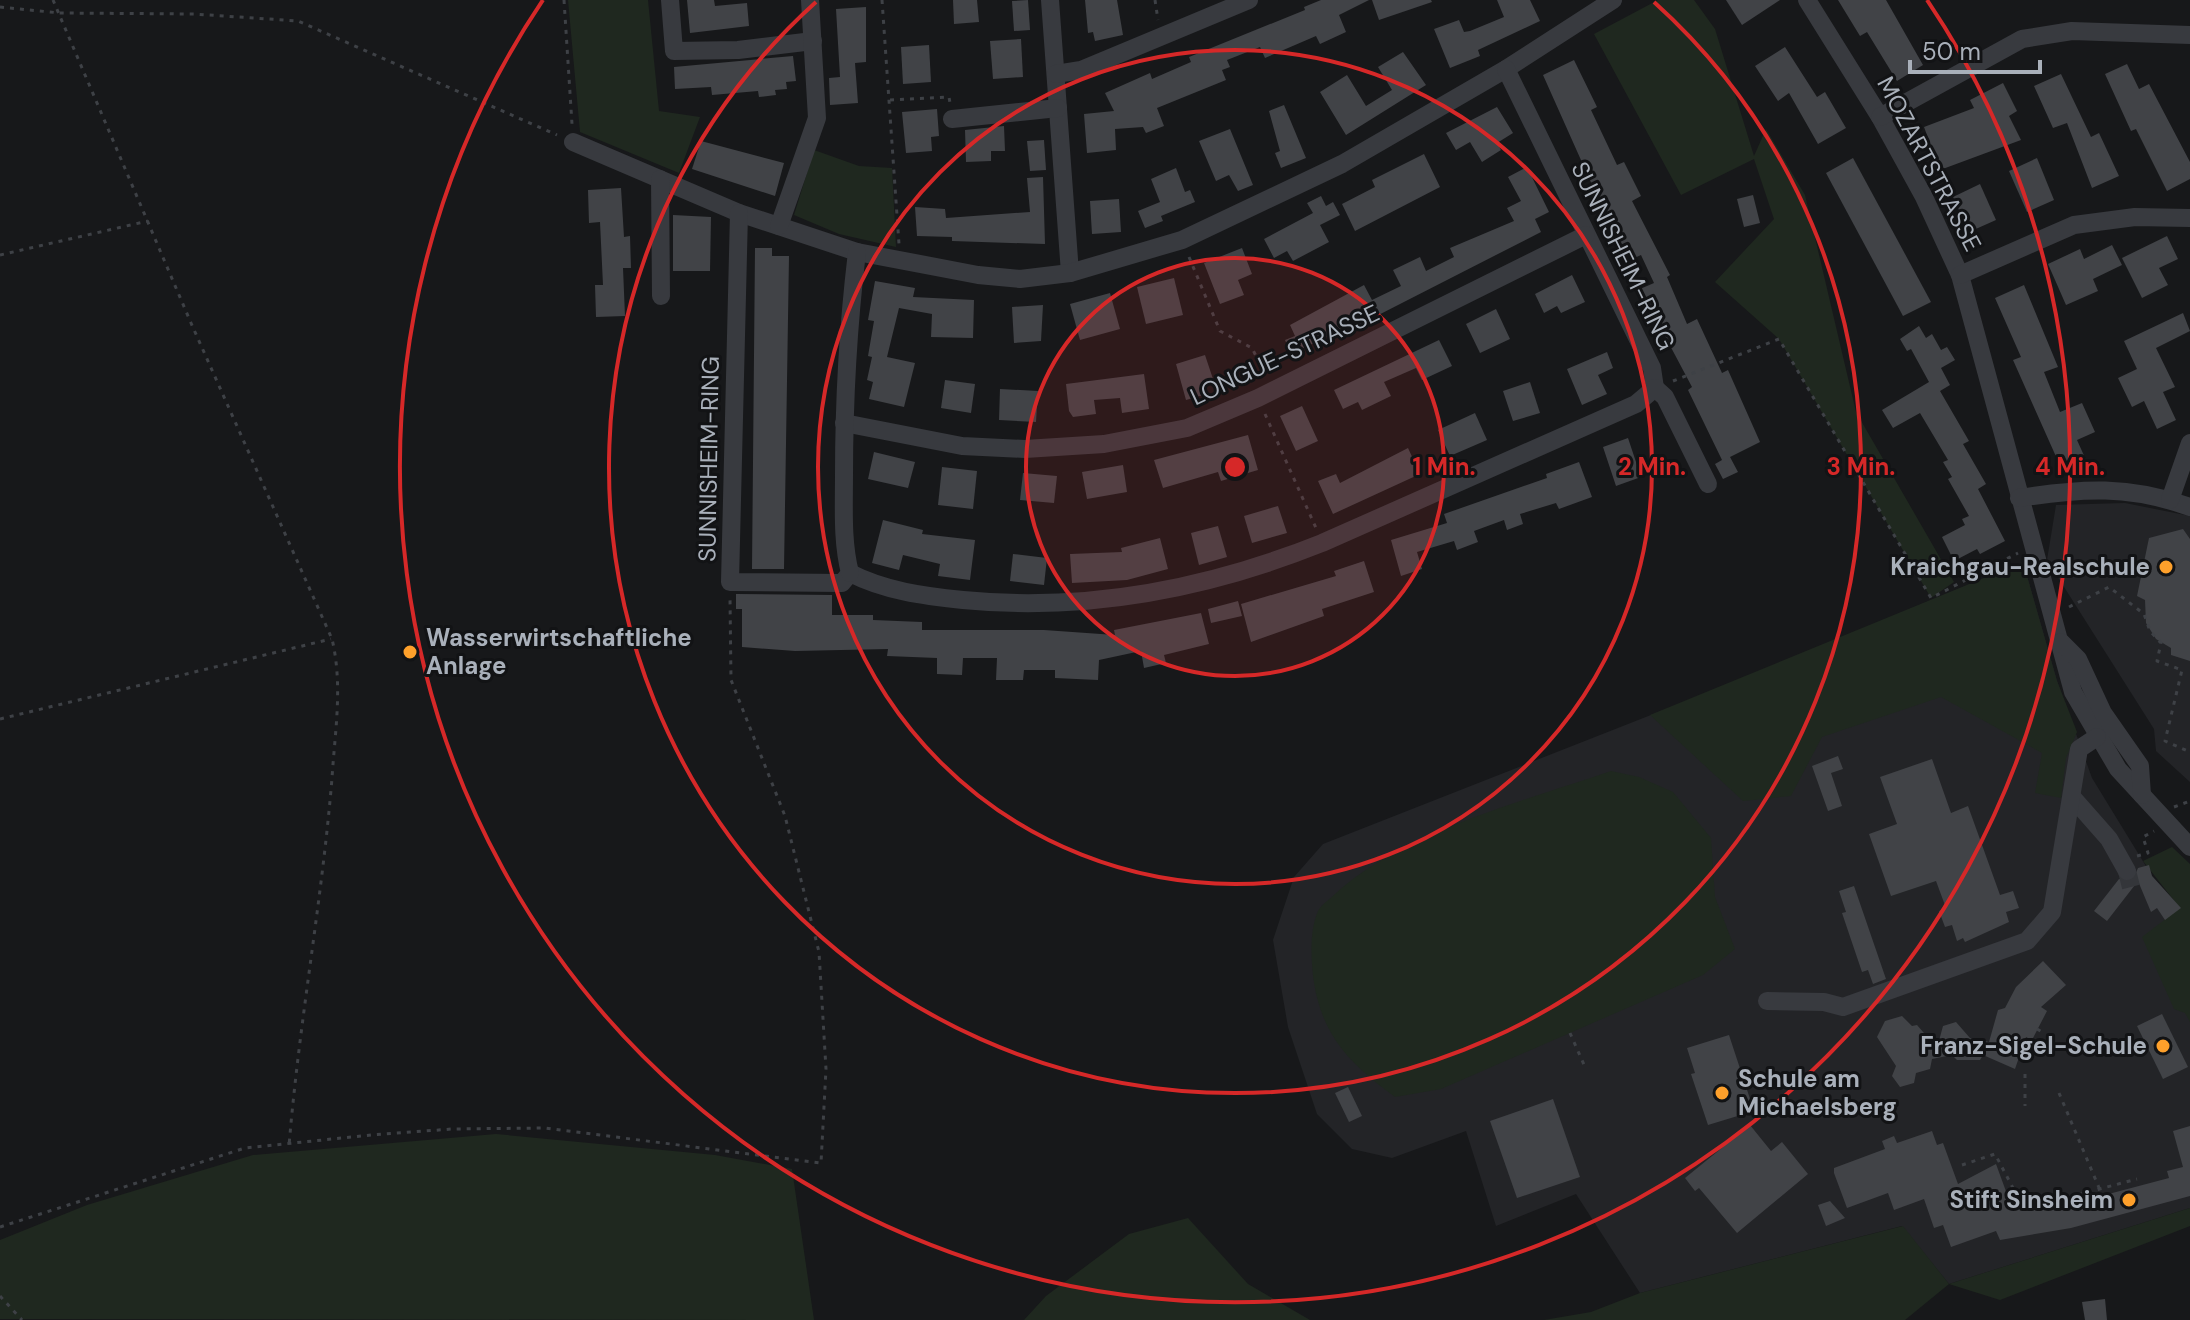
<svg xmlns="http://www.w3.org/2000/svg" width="2190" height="1320" font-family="'DM Sans',sans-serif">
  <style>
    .built { fill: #232427 }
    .green { fill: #1f281f }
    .building { fill: #414347 }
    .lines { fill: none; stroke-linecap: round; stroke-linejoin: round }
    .minor-tunnel { stroke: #34363a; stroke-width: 18; stroke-dasharray: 18 9; stroke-linecap: butt }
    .path { stroke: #3e4146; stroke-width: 3; stroke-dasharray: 4 6; stroke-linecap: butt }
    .minor { stroke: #383a3f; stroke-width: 18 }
    .ring { fill: none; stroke: #d62828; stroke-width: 4 }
    .poi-dot { fill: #fea02b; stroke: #121315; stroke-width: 3 }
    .labels { text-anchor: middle; stroke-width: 6; stroke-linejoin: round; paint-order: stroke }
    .street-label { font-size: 24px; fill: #a9b0ba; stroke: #121315 }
    .poi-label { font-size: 24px; font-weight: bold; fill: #a9b0ba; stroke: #121315; text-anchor: end }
    .centre { fill: #d62828; stroke: #121315; stroke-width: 4 }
    .ring-label { font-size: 24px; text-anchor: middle; font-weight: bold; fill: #d62828; stroke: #121315; stroke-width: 6; stroke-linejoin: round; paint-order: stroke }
  </style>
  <rect width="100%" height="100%" fill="#17181a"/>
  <g class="built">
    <path d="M2125 503 2190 516V782L2156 751 2154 729 2047 560 2056 505Z"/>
    <path d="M2023 562 2057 681 2092 778 2152 876 2190 919V1208L1949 1284 1902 1226 1640 1293 1576 1194 1496 1226 1466 1131 1392 1158 1352 1149 1317 1114 1288 1027 1273 940 1294 877 1323 844 1717 689Z"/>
  </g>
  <g class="green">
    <path d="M568 0H648L659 111 700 117 679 173 580 132Z"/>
    <path d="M1658 0H1694L1715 29 1754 156 1766 129 1805 195 1856 412 1954 582 1931 598 1779 339 1715 282 1774 219 1754 159 1681 195 1594 34Z"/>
    <path d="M814 150 859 166 892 168 896 247 839 234 794 215Z"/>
    <path d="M2023 562 2057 681 2077 732 2066 758 2061 798 2035 793 2042 753 1941 697 1822 737 1791 796 1743 801 1650 715Z"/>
    <path d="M1611 771 1639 777 1673 792 1711 838 1715 897 1735 949 1703 975 1441 1089 1395 1097C1352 1065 1323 1038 1314 983 1311 961 1309 932 1318 911 1321 905 1330 899 1335 894 1403 832 1524 801 1611 771Z"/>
    <path d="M2172 847 2190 864V1022L2185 1013 2174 1009 2142 937 2180 908 2143 861Z"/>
    <path d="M496 1134 715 1155 792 1169 814 1320 0 1319V1240L87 1205 253 1155Z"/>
    <path d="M2190 1208V1226L2000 1300 1949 1284 1905 1320H1544L1591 1312 1640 1293 1903 1226 1949 1284Z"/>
    <path d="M1188 1218 1248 1284 1310 1320H1024L1046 1296 1129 1234Z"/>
  </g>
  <g class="building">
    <path d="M687 0H714L715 6 747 3 749 26 690 33Z"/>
    <path d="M953 0H977L979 22 954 24Z"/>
    <path d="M1028 0 1030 30 1014 31 1012 1Z"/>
    <path d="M1085 0H1117L1123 35 1095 41 1093 32 1088 33Z"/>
    <path d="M1321 0H1369L1339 15 1346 32 1320 44 1316 36 1265 58 1260 47 1227 60 1230 67 1222 70 1226 80 1157 108 1164 126 1146 133 1143 127 1115 129 1116 150 1087 153 1084 114 1114 111 1105 93 1150 73 1152 79 1191 62 1189 57 1305 10 1304 7Z"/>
    <path d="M1372 0H1431L1432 2 1379 20Z"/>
    <path d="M1497 0H1530L1540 21 1478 50 1480 56 1450 68 1434 29 1459 20 1464 32 1470 31 1504 17Z"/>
    <path d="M1726 0H1780L1742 25Z"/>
    <path d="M1838 0H1886L1923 65 1897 81 1867 32 1860 36Z"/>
    <path d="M866 7V62L855 63 858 103 830 105 829 78 840 77 836 9Z"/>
    <path d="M1021 39 1023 77 993 79 990 41Z"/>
    <path d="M929 45 931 82 903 84 901 47Z"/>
    <path d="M1785 47 1817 97 1825 92 1846 128 1818 144 1789 93 1778 101 1755 66Z"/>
    <path d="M1403 52 1426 85 1346 135 1320 92 1347 75 1366 106 1392 90 1378 67Z"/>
    <path d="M793 56 796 81 786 82 787 89 775 90 776 95 759 97 758 91 712 95 711 87 675 89 674 67Z"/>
    <path d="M1574 60 1597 107 1591 110 1617 165 1624 162 1641 196 1632 201 1670 275 1667 277 1687 324 1697 319 1722 373 1728 370 1760 442 1730 457 1738 472 1723 479 1715 464 1722 460 1688 390 1692 387 1640 289 1654 283 1641 255 1630 260 1614 234 1543 75Z"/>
    <path d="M2127 64 2139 89 2149 84 2190 162V179L2167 191 2136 129 2131 131 2105 74Z"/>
    <path d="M2061 74 2091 137 2099 133 2119 176 2092 188 2067 123 2053 128 2034 86Z"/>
    <path d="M2003 83 2017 111 2009 116 2021 140 1940 170 1924 127 1974 108 1970 100Z"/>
    <path d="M1284 105 1306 158 1281 168 1275 153 1280 151 1269 111Z"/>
    <path d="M1497 107 1513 133 1497 143 1501 150 1482 162 1470 142 1456 150 1446 133Z"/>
    <path d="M937 109 939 136 931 137 932 151 906 153 902 112Z"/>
    <path d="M1004 126 1005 151H991V161L966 162 965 130Z"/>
    <path d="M1230 129 1253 185 1238 191 1229 175 1216 181 1199 141Z"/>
    <path d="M1044 140 1046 170 1030 171 1027 141Z"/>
    <path d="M701 141 784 163 775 196 692 169Z"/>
    <path d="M1424 154 1440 187 1355 231 1342 204 1375 187 1372 180Z"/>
    <path d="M1853 158 1931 302 1903 316 1826 173Z"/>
    <path d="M2037 158 2054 200 2027 212 2009 171Z"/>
    <path d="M1527 167 1549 212 1535 219 1541 232 1355 327 1354 324 1291 354 1285 340 1295 336 1290 325 1364 285 1372 300 1401 286 1393 270 1420 257 1426 271 1454 257 1450 248 1514 221 1507 208 1521 201 1508 177Z"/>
    <path d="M1176 168 1185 192 1190 190 1195 202 1161 216 1163 221 1145 228 1138 211 1160 202 1151 179Z"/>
    <path d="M1043 177 1045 244 952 241V237L917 236 915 207 945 209 946 218 1030 212 1027 178Z"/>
    <path d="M1980 184 1996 220 1969 232 1953 197Z"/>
    <path d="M621 188 624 237 630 236 631 268H623L625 316 596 317 595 285H603L600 222 589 223 588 190Z"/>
    <path d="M1753 195 1760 223 1744 227 1737 199Z"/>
    <path d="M1321 196 1326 206 1333 202 1340 215 1320 225 1329 242 1293 261 1287 251 1274 258 1264 239 1313 213 1307 203Z"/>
    <path d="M1119 199 1121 232 1092 234 1090 201Z"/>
    <path d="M673 215 711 217 710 271H673Z"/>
    <path d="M2167 236 2178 259 2159 268 2168 285 2142 298 2122 258Z"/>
    <path d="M2112 245 2122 265 2093 279 2098 291 2066 305 2048 264 2080 249 2084 259Z"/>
    <path d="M755 248H772V256H789L784 569H752Z"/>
    <path d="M1242 248 1252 274 1238 280 1244 295 1220 304 1204 263Z"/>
    <path d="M1572 275 1585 302 1561 313 1557 306 1544 313 1535 294Z"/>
    <path d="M1174 278 1183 315 1146 324 1137 287Z"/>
    <path d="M875 281 915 288 913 297 974 300 973 338 931 337 932 314 899 308 887 357 915 363 904 407 869 399 873 382 867 380 872 357 868 356 874 321 868 320Z"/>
    <path d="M2024 285 2058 367 2044 372 2060 412 2082 403 2095 432 2077 440 2086 460 2062 470 2013 360 2021 357 1995 298Z"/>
    <path d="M1110 293 1120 329 1080 340 1070 304Z"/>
    <path d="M1043 305 1041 341 1014 343 1012 307Z"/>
    <path d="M1496 309 1510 339 1480 353 1466 324Z"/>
    <path d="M2183 313 2190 331 2156 348 2175 387 2163 392 2176 420 2157 429 2144 401 2132 407 2118 378 2137 369 2124 341Z"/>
    <path d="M1919 326 1926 338 1932 334 1941 350 1947 347 1955 360 1941 368 1950 385 1940 391 1969 441 1963 444 1986 484 1978 489 2005 541 1980 554 1977 549 1954 561 1942 537 1965 525 1962 519 1969 516 1948 479 1952 477 1943 462 1948 460 1920 413 1893 428 1882 410 1929 382 1911 349 1907 351 1900 339Z"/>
    <path d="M1439 340 1452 366 1422 380 1416 368 1384 382 1391 396 1362 410 1358 402 1343 409 1334 390Z"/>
    <path d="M1607 352 1613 368 1598 375 1607 394 1582 405 1567 369Z"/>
    <path d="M1205 355 1213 379 1204 381 1207 394 1186 400 1176 364Z"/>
    <path d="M1144 374 1149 409 1122 413 1120 398 1094 400 1096 414 1073 417 1069 411 1066 384Z"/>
    <path d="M945 380 975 384 971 413 941 408Z"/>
    <path d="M1530 382 1540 413 1513 421 1503 391Z"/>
    <path d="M1000 389 1038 391 1036 422 999 420Z"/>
    <path d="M1302 406 1318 441 1296 451 1280 416Z"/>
    <path d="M1475 413 1487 440 1450 456 1438 430Z"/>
    <path d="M1248 435 1258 470 1221 481 1218 472 1163 488 1154 460Z"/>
    <path d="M1628 438 1641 477 1616 486 1603 447Z"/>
    <path d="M1408 448 1420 474 1333 514 1318 481 1336 474 1340 483Z"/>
    <path d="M874 452 915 462 908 488 868 479Z"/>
    <path d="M1579 462 1592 497 1559 509 1556 503 1520 514 1523 524 1507 530 1504 520 1474 531 1478 542 1457 550 1454 541 1417 552 1422 569 1401 576 1391 540 1447 523 1444 514 1547 478 1546 474Z"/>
    <path d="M1123 465 1127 492 1087 499 1082 472Z"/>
    <path d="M942 467 977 471 973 509 938 505Z"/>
    <path d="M1023 473 1057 476 1054 503 1020 500Z"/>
    <path d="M1278 506 1287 533 1252 543 1244 516Z"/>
    <path d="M883 520 923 530 922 534 975 540 970 580 938 576 940 564 903 555 899 570 872 563Z"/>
    <path d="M1218 526 1227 557 1199 565 1191 533Z"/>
    <path d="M2183 529 2190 539V661L2171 655V648L2156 639 2146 623 2145 600 2137 596 2149 538Z"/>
    <path d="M1160 538 1168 569 1127 580 1072 583 1070 554 1122 552 1121 548Z"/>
    <path d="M1013 554 1047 558 1044 585 1010 581Z"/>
    <path d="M1364 561 1374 592 1322 609 1324 616 1251 642 1241 604 1336 576 1334 571Z"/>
    <path d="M736 594 832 595V615H873V620L922 622V630H1044L1115 635 1114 630 1201 613 1209 644 1164 655 1166 663 1144 668 1141 651 1099 660 1098 680 1055 678V670H1024L1023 680H996L997 658H963L962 675 937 674V658L887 656 888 649 795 651 742 647V609H736Z"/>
    <path d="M1238 601 1242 616 1211 623 1208 609Z"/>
    <path d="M1838 756 1843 769 1831 773 1842 806 1828 811 1812 766Z"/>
    <path d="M1932 759 1951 813 1968 806 2000 895 2013 891 2019 908 2006 912 2009 922 1965 942 1963 938 1957 941 1952 925 1945 927 1939 911 1946 908 1936 881 1891 896 1869 834 1897 824 1880 777Z"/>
    <path d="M2149 865 2152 876 2181 908 2165 920 2157 908 2151 912 2138 881 2107 921 2094 911 2119 879 2132 882 2138 868Z"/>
    <path d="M1854 886 1886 979 1873 984 1868 970 1862 972 1842 913 1846 912 1839 891Z"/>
    <path d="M2043 961 2066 985 2041 1007 2047 1011 2032 1040 2026 1037 2015 1069 1983 1055 1980 1060H1957L1952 1055 1932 1059 1930 1069 1916 1073 1914 1083 1900 1087 1892 1076 1896 1066 1877 1037 1885 1021 1902 1016 1912 1026 1917 1025 1937 1048 1943 1026 1956 1022 1970 1038 1989 1042 1998 1010 2005 1008 2016 987Z"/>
    <path d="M2162 1014 2188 1067 2163 1079 2137 1026Z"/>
    <path d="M1729 1035 1754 1111 1708 1125 1691 1074 1695 1073 1687 1048Z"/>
    <path d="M1348 1087 1362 1116 1349 1122 1335 1093Z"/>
    <path d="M1553 1099 1580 1177 1517 1198 1490 1121Z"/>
    <path d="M1750 1125 1771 1151 1782 1142 1808 1174 1737 1233 1699 1188 1695 1191 1685 1178Z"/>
    <path d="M2190 1126V1196L2071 1228 2000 1240 1996 1231 1951 1247 1943 1225 1934 1228 1924 1199 1894 1210 1888 1193 1847 1208 1834 1173V1168L1885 1149 1882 1141 1894 1136 1897 1143 1932 1131 1937 1145 1943 1143 1958 1184 1996 1164 2011 1205 2025 1211 2067 1205 2169 1178 2167 1171 2183 1167 2173 1131Z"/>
    <path d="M1830 1201 1845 1218 1826 1226 1818 1205Z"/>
    <path d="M2105 1299 2107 1320H2085L2082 1302Z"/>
  </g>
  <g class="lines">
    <path class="minor-tunnel" d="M2127 871 2131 887"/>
    <g class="path">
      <path d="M53 0 191 323 332 639C343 685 335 731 332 778 322 901 299 1023 289 1146"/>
      <path d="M564 0 572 124"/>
      <path d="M882 0 899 244"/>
      <path d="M1155 0 1158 20"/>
      <path d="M0 7 60 13 194 14 298 21 557 135"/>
      <path d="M890 100 949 97 950 103"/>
      <path d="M0 255 148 221"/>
      <path d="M1189 257 1220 331 1252 348 1266 376"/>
      <path d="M1673 381 1779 339 1931 598 2018 553"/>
      <path d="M1265 414 1316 528"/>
      <path d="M2069 607 2109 587 2144 614 2150 631 2161 643 2157 661 2182 670 2165 741 2190 752"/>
      <path d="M0 719 331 639"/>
      <path d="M2174 807 2190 801"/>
      <path d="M2137 856 2148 853 2143 837 2154 831"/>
      <path d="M2037 1029 2042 1032"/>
      <path d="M1570 1033 1585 1067"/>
      <path d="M2025 1074V1106"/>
      <path d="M2059 1093 2100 1190"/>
      <path d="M1962 1165 1995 1154 2022 1205 2047 1203 2137 1179"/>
      <path d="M0 1227 245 1148 371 1135 452 1129 544 1128 821 1163 826 1069 819 952 785 816 731 680 730 598"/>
      <path d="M0 1296 22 1320"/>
    </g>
    <g class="minor">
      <path d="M670 0 674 51 738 50 813 41"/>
      <path d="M1050 0 1070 273"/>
      <path d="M1807 0 1880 117 1924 197 1960 275 2073 692 2118 769 2190 847"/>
      <path d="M1056 74 1081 70 1249 0"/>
      <path d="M1880 117 2022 39 2072 31 2190 35"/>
      <path d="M952 119 1058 108"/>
      <path d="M573 142 739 213 857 252 978 275 1020 279 1070 273 1182 240 1342 164 1506 69 1613 0"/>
      <path d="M660 179 661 296"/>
      <path d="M739 213 730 582 842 583 850 573C885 591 924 596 963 600 1087 612 1207 589 1322 543L1636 404 1655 388 1652 368 1506 69"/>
      <path d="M779 226 817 118 810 0"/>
      <path d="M1960 275 2074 225 2135 217 2190 218"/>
      <path d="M1655 388 1665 397 1708 484"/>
      <path d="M844 423 962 446 1025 449 1104 444 1187 428 1258 398 1586 235"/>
      <path d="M2019 498C2082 488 2129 485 2190 507"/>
      <path d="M2170 500 2190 443"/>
      <path d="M850 573C842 541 844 509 844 475 844 400 848 327 857 252"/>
      <path d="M2061 642 2078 659 2103 713 2140 766 2142 795"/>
      <path d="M2072 797 2109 839 2127 871"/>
      <path d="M1767 1001 1824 1002 1843 1007 2027 941 2052 912 2079 749 2097 737"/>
    </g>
  </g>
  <circle cx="1235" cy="467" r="209" fill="#d62828" fill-opacity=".12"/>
  <g class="ring">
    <circle cx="1235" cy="467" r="209"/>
    <circle cx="1235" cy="467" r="417"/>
    <path d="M1654 2A626 626 0 1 1 816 2"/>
    <path d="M1927 0A835 835 0 1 1 543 0"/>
  </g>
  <g class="poi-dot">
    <circle cx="2166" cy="567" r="8"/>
    <circle cx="410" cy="652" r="8"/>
    <circle cx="2163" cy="1046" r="8"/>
    <circle cx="1722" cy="1093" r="8"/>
    <circle cx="2129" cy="1200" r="8"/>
  </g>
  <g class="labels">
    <g class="street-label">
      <text transform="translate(1929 164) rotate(62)" y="8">MOZARTSTRASSE</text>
      <text transform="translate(1623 256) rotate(64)" y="8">SUNNISHEIM-RING</text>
      <text transform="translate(1285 355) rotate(-25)" y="8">LONGUE-STRASSE</text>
      <text transform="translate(709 459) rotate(-89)" y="8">SUNNISHEIM-RING</text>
    </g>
    <g class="poi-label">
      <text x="2150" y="575">Kraichgau-Realschule</text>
      <text x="426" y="646" text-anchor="start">Wasserwirtschaftliche<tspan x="426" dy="28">Anlage</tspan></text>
      <text x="2147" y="1054">Franz-Sigel-Schule</text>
      <text x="1738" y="1087" text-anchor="start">Schule am<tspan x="1738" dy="28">Michaelsberg</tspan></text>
      <text x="2113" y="1208">Stift Sinsheim</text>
    </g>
  </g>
  <circle cx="1235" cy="467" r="12" class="centre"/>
  <g class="ring-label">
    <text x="1444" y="475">1 Min.</text>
    <text x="1652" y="475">2 Min.</text>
    <text x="1861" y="475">3 Min.</text>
    <text x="2070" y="475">4 Min.</text>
  </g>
  <path d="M1910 60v12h130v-12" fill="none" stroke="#a9b0ba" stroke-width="4"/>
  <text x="1922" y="60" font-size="24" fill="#a9b0ba" stroke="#121315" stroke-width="6" paint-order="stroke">50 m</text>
</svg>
